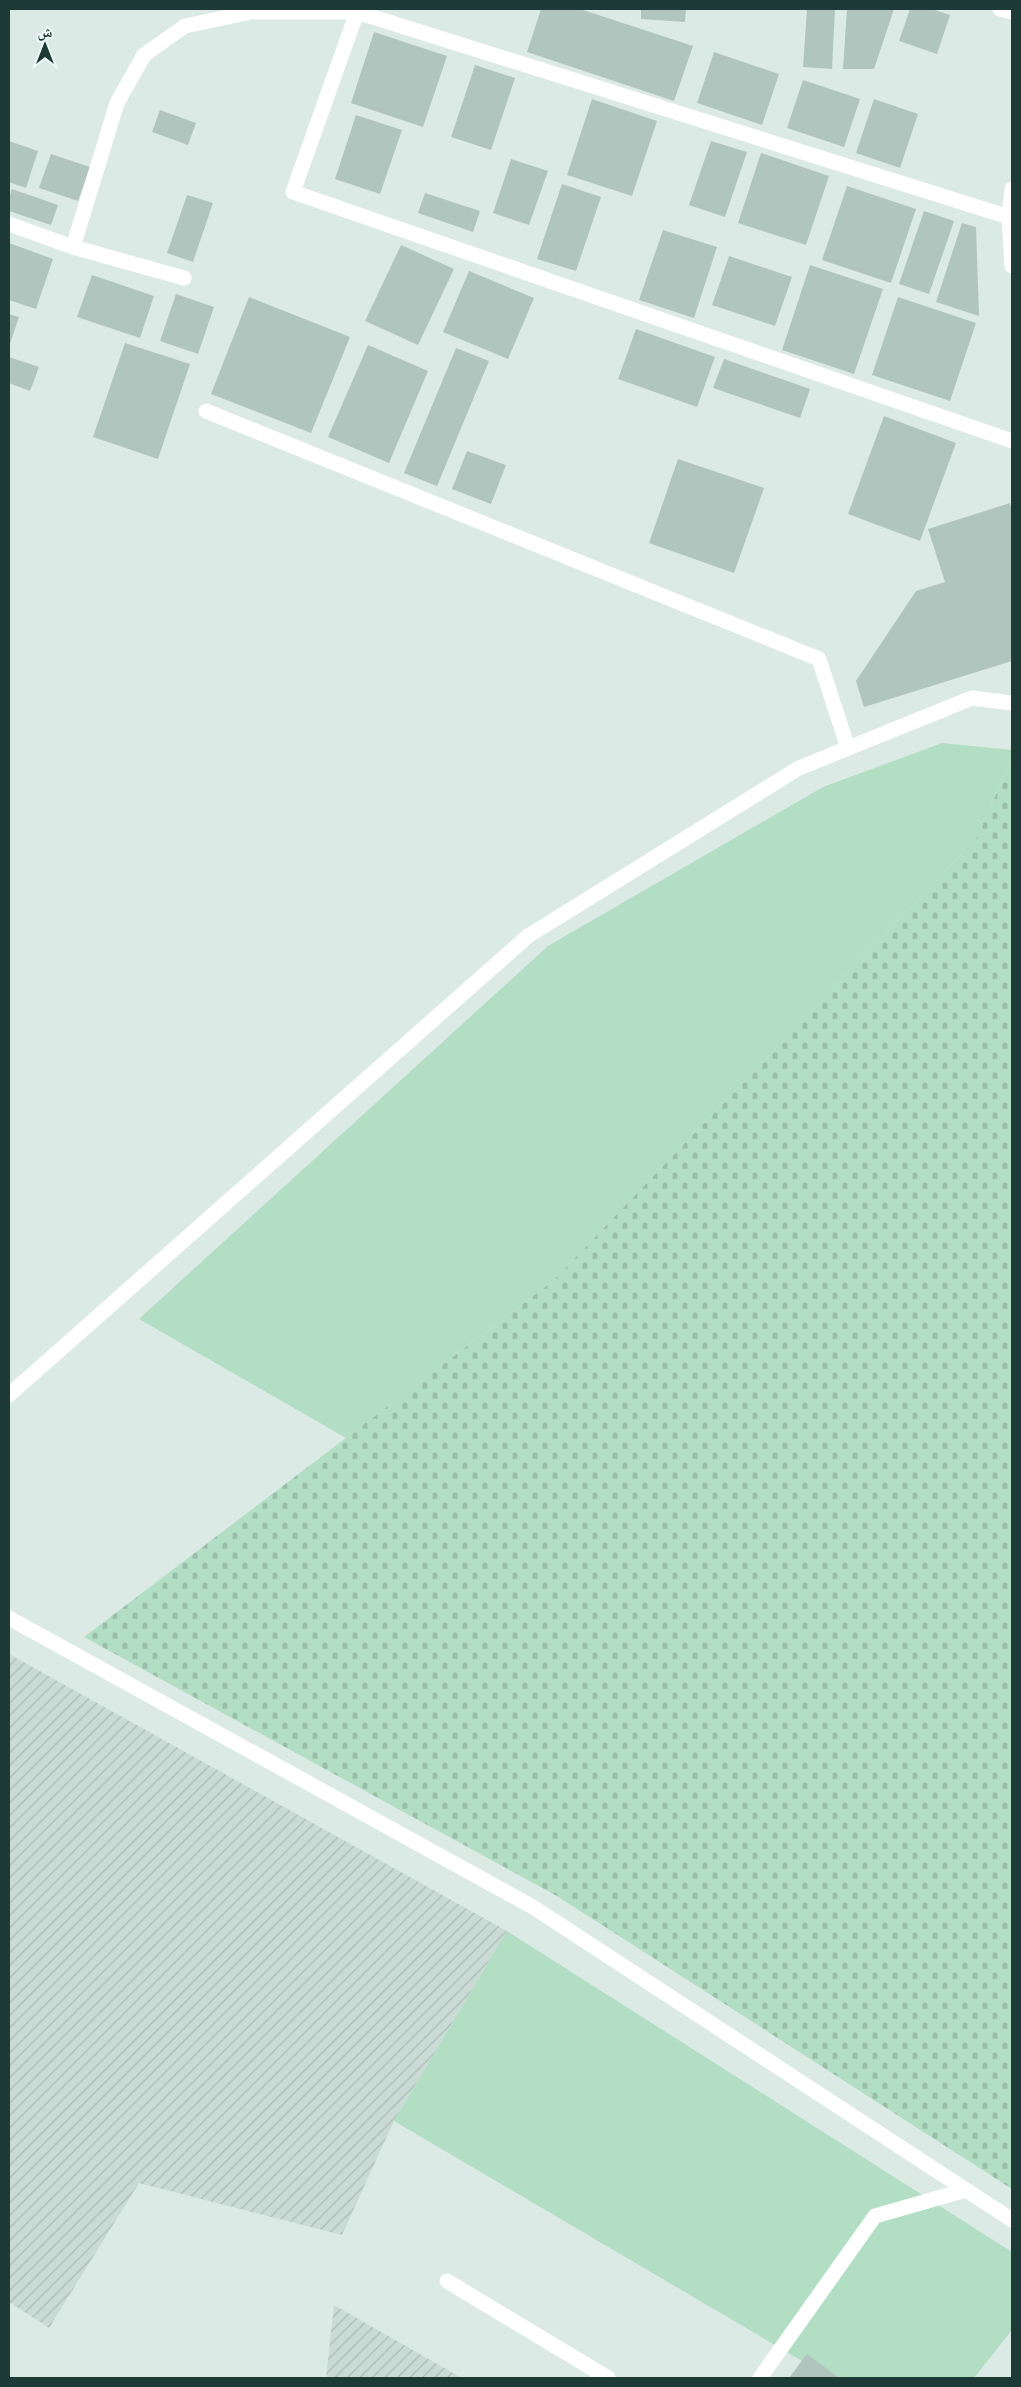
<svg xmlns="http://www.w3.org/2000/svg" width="1021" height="2387" font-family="'Golos Text','Noto Naskh Arabic',sans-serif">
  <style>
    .industrial { fill: url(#industrial-furrows) }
    .green { fill: #b2dec3 }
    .cemetery { fill: url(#cemetery-stones) }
    .building { fill: #b1c5bf }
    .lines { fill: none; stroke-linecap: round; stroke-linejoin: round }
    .minor { stroke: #fff; stroke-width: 15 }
  </style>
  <defs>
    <pattern id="industrial-furrows" width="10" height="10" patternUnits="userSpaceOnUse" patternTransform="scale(1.25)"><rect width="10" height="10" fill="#cadad5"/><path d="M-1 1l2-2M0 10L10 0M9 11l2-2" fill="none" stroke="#adbcb7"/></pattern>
    <pattern id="cemetery-stones" width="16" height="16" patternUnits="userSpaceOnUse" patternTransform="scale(1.25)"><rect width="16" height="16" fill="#b2dec3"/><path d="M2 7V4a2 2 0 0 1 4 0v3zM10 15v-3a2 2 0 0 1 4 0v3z" fill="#99bfa8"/></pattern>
  </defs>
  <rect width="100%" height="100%" fill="#dceae5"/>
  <g class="industrial">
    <path d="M9 1654 507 1931 394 2121 342 2235 139 2183 49 2328 9 2302Z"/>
    <path d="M334 2305 462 2378H326Z"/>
  </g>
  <g class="green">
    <path d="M942 743 1012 750V759L976 839 554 1280 346 1438 139 1319 548 946 823 787Z"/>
    <path d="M507 1931 1012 2252V2330L974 2378H831L394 2121Z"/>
  </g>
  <path class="cemetery" d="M1012 759V2189L557 1896 84 1637 554 1280 976 839Z"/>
  <g class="building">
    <path d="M541 9H580L693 46 674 101 527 52Z"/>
    <path d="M641 9H686L685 22 641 19Z"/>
    <path d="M807 9H835L832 69 803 67Z"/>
    <path d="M847 9H894L874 69H843Z"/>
    <path d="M910 9H932L950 15 937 54 899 41Z"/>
    <path d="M374 32 447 56 423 127 351 103Z"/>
    <path d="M714 52 779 74 762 125 697 103Z"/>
    <path d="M475 65 515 78 491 150 451 137Z"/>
    <path d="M803 80 860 99 844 147 787 128Z"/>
    <path d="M592 99 657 121 632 196 567 175Z"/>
    <path d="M874 99 918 114 900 168 856 153Z"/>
    <path d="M160 110 196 123 188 145 152 132Z"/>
    <path d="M356 115 402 130 380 194 335 179Z"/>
    <path d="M9 141 38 151 26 188 9 182Z"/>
    <path d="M711 141 747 152 725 217 689 205Z"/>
    <path d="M761 153 829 176 806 245 738 223Z"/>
    <path d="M51 154 90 167 78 201 39 188Z"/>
    <path d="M511 159 548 171 529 225 493 213Z"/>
    <path d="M562 184 601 197 576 271 537 259Z"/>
    <path d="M847 186 916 209 891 283 822 260Z"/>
    <path d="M12 189 58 205 51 225 9 211V198Z"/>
    <path d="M425 193 480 211 473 232 418 213Z"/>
    <path d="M187 195 213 203 193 262 167 253Z"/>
    <path d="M924 211 954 221 929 294 899 284Z"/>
    <path d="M962 223 976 227 979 316 936 302Z"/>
    <path d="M663 230 717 247 694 318 639 300Z"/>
    <path d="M9 243 53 259 36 309 9 300Z"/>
    <path d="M401 245 454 269 418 345 365 321Z"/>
    <path d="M729 256 792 277 775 326 712 305Z"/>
    <path d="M810 265 883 289 854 374 782 350Z"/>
    <path d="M469 271 534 298 508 359 443 332Z"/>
    <path d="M92 275 154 296 140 338 77 317Z"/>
    <path d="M176 294 214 307 198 354 160 341Z"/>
    <path d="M249 297 350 337 311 433 211 394Z"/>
    <path d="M898 297 976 323 950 401 872 375Z"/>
    <path d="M9 314 19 317 10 344 9 343Z"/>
    <path d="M636 329 715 357 697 407 618 379Z"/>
    <path d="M125 343 190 364 158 459 93 437Z"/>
    <path d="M368 345 428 371 389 463 328 437Z"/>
    <path d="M456 348 489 361 437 486 404 473Z"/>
    <path d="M9 357 39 367 30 391 9 383Z"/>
    <path d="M724 359 810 389 800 418 713 388Z"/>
    <path d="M884 416 956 443 920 541 848 514Z"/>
    <path d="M467 451 506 465 491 504 452 489Z"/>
    <path d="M678 459 764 488 734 573 649 543Z"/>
    <path d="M1010 503 1012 510V661L864 707 856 681 916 591 945 582 928 529Z"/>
    <path d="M807 2354 839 2378H789Z"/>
  </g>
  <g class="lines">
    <g class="minor">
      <path d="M1000 9 1012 12"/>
      <path d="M1012 189 1009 217 1012 266"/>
      <path d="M1009 217 357 12 293 192 1012 441"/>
      <path d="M9 224 73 247 184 278"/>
      <path d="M73 247 117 103 144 55 185 26 251 12H357L365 10"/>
      <path d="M206 411 819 659 848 748"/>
      <path d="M9 1395 528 936 799 768 972 698 1012 703"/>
      <path d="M9 1618 533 1907 1012 2220"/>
      <path d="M447 2281 608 2378"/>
      <path d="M760 2378 875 2216 966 2190"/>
    </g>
  </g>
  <rect width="1021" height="2387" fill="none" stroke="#1d3a36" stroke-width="20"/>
  <g transform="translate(45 45)" stroke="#edf7f3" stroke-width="4" paint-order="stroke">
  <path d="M0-4L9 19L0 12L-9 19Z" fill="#1d3a36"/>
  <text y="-8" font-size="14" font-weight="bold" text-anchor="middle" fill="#1d3a36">ش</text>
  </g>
</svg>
